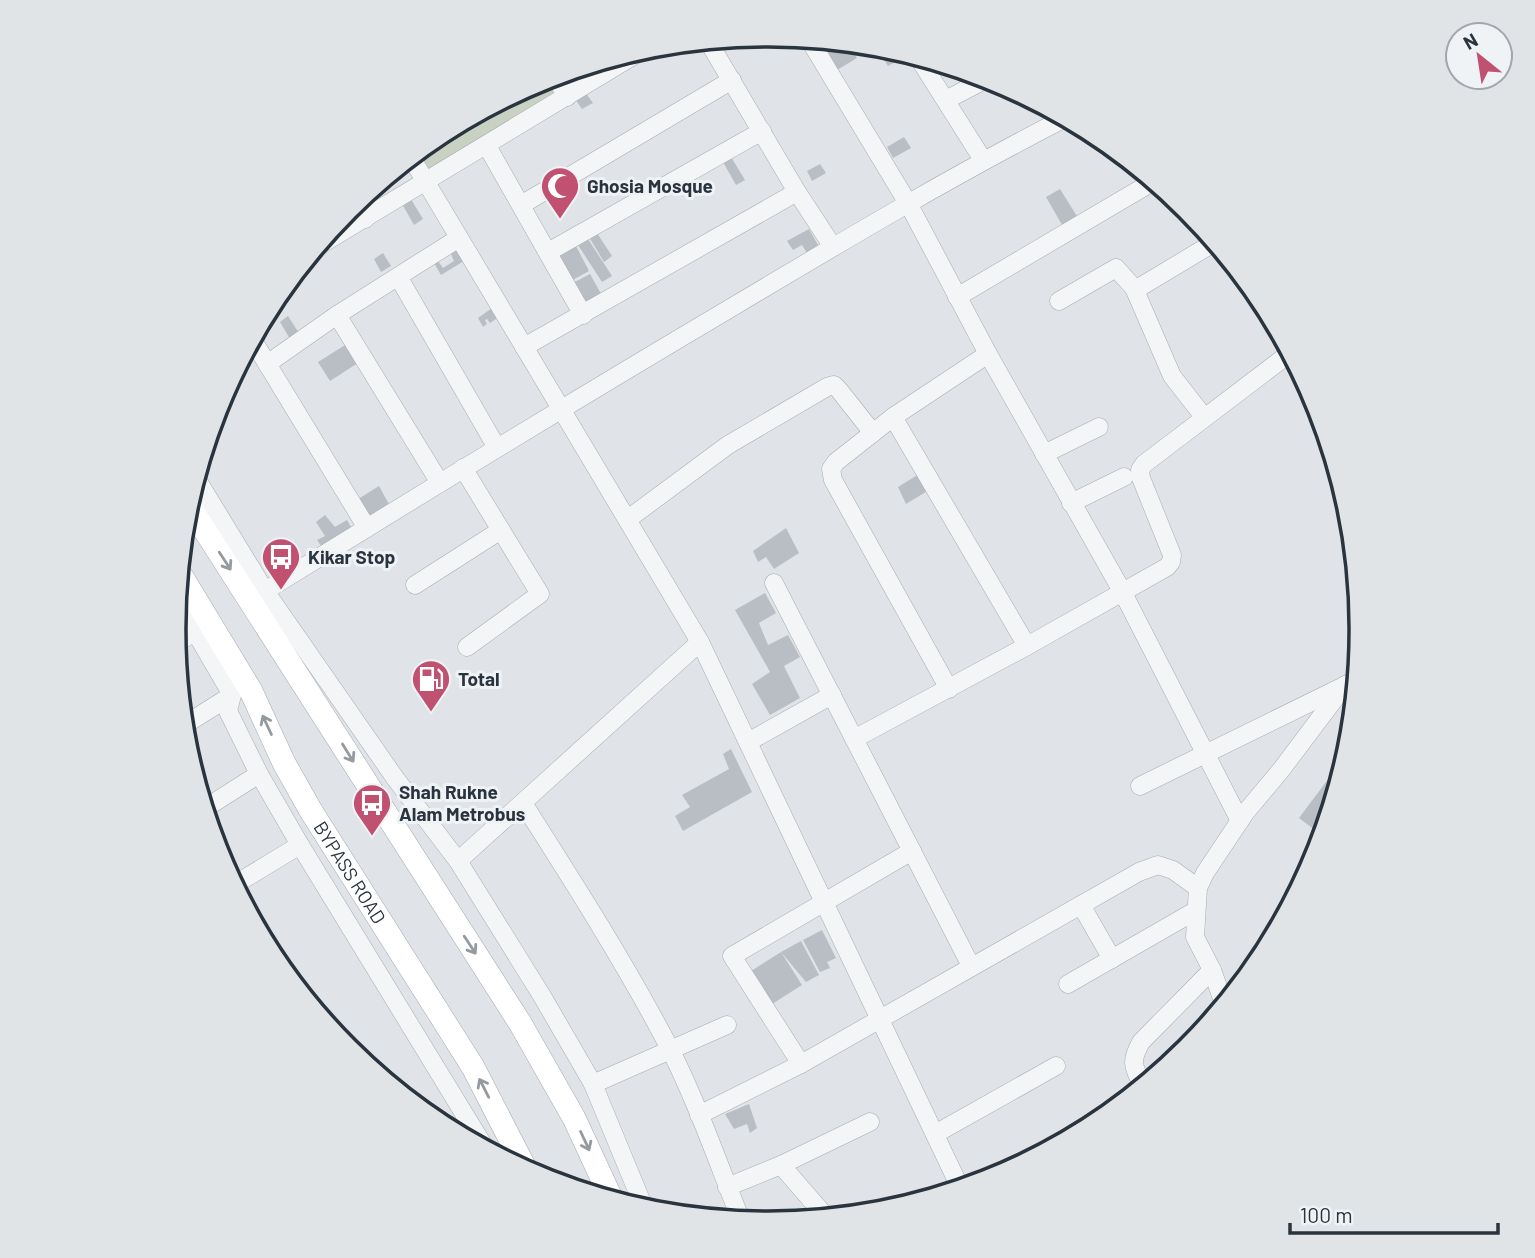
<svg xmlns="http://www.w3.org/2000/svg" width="1535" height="1258" font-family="Barlow,sans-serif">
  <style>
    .green { fill: #c8d1c2 }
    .building { fill: #b8bec4 }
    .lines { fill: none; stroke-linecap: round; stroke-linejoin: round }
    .minor-casing { stroke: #a6acb2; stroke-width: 19 }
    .major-casing { stroke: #a1aab2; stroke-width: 24 }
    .minor { stroke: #f3f5f7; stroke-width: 18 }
    .major { stroke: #fff; stroke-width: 23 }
    .oneway { stroke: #949a9e }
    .labels { text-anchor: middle; stroke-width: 6; stroke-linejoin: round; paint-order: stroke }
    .poi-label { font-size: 19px; font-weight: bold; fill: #2a343e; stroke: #f0f3f6; text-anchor: start }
    .street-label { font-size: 19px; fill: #2a343e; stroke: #f0f3f6 }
    .rim { fill: none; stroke: #2a343e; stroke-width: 3.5 }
  </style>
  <rect width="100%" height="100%" fill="#e0e4e8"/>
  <path class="green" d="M554 76 564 91 424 174 413 156 438 135 541 80Z"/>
  <g class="building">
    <path d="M846 43 857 58 837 70 826 51 838 44 840 46Z"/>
    <path d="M882 46 891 49 899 60 888 66 877 49Z"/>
    <path d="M585 92 593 103 582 109 575 99Z"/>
    <path d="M904 137 911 148 893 158 887 147Z"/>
    <path d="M731 157 745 180 736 185 723 162Z"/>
    <path d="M820 164 826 173 812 181 807 171Z"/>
    <path d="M1060 189 1080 221 1065 230 1046 197Z"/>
    <path d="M409 196 423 219 414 225 401 202Z"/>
    <path d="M809 229 822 252 810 258 802 245 793 250 787 241Z"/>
    <path d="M597 233 612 256 604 262 589 237Z"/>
    <path d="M588 239 612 276 602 282 578 245Z"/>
    <path d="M576 246 589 271 571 281 557 258Z"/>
    <path d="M456 250 464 261 441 275 434 263 438 261 443 268 454 261 451 254Z"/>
    <path d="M383 253 391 266 381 272 374 259Z"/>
    <path d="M590 274 604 299 585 309 571 284Z"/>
    <path d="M492 308 499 317 490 323 487 319 485 320 487 324 483 327 478 318Z"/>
    <path d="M288 316 299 333 290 339 280 322Z"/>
    <path d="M350 342 361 361 330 381 318 362Z"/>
    <path d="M919 474 929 490 906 504 898 487Z"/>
    <path d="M379 486 390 506 368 520 355 501Z"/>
    <path d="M325 515 335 527 347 520 353 531 323 549 317 540 325 536 316 522Z"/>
    <path d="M786 528 799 553 774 569 766 557 758 562 753 551Z"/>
    <path d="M765 593 776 613 759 623 768 645 788 635 800 657 784 666 800 698 770 715 752 684 770 672 735 610Z"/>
    <path d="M731 749 752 792 683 831 675 816 690 807 682 795 729 769 723 754Z"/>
    <path d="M1347 754 1323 836 1299 818Z"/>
    <path d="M822 930 836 958 827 962 830 968 820 972 803 940Z"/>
    <path d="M801 941 819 975 806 982 781 952Z"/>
    <path d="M781 952 802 985 769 1006 748 973Z"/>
    <path d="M749 1104 757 1128 750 1133 747 1124 734 1129 725 1114Z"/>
  </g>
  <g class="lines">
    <g class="minor-casing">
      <g id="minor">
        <path d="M809 39 909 205 988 354 1122 591 1240 821"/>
        <path d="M708 41 797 192 833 247"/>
        <path d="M918 57 983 160"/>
        <path d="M555 76 567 97"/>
        <path d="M946 100 988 78"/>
        <path d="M487 146 583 315"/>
        <path d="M411 157 700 642 956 1179"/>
        <path d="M356 202 365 219"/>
        <path d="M521 205 732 80"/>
        <path d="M315 248 646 48"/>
        <path d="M548 252 762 131"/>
        <path d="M399 278 497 448"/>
        <path d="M1134 288 1172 376 1204 417"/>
        <path d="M957 297 1154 181"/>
        <path d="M1059 301 1116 268 1134 288 1140 287 1215 242"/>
        <path d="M337 315 440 483"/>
        <path d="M252 339 367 528"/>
        <path d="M524 347 797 192"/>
        <path d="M267 364 337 315 459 238"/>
        <path d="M893 417 1027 646"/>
        <path d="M1044 454 1099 427"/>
        <path d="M463 468 540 594 467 647"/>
        <path d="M196 478 265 591 395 778 458 861 542 996 593 1084 645 1210"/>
        <path d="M1071 503 1124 477"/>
        <path d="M628 519 728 445 827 387 834 385 839 390 873 433"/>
        <path d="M774 583 971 966"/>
        <path d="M415 585 501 530"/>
        <path d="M265 591C421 494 577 399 734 306 843 241 952 176 1065 118"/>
        <path d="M176 599 232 695 228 711 259 774 300 845 485 1148"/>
        <path d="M175 644 196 631"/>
        <path d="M949 689 833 480 831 469 836 462 893 417 988 354"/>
        <path d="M183 726 232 695"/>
        <path d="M854 739 1027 646 1167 567 1171 562 1172 555 1141 478 1140 470 1144 464 1290 353"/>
        <path d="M748 742 832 695"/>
        <path d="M1140 786 1356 680"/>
        <path d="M523 803C574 883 625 963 669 1047 697 1102 718 1163 741 1220"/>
        <path d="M204 809 259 774"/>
        <path d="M458 861 700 642"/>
        <path d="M234 885 300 845"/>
        <path d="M1081 905 1112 959"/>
        <path d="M1068 984 1195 911"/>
        <path d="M1224 1004 1212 970 1195 937 1198 888 1205 873 1245 813 1281 770 1345 685"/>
        <path d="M801 1064 732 956 912 851"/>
        <path d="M593 1084 727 1025"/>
        <path d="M1143 1086C1133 1066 1130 1062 1141 1042L1212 970"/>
        <path d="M699 1115 801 1064 1139 872 1158 865 1173 870 1198 888"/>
        <path d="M935 1134 1056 1066"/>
        <path d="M781 1165 826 1217"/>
        <path d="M727 1187 781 1165 870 1122"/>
      </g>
    </g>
    <g class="major-casing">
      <g id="major">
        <path d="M188 504 520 1023 574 1118 612 1200"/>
        <path id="s1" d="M179 572 251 691 284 763 311 811 473 1067 526 1170"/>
      </g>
    </g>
    <use href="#minor" class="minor"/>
    <use href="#major" class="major"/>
  </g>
  <defs><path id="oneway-shaft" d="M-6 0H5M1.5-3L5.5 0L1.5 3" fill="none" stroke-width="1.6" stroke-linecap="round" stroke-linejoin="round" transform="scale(1.75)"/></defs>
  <g class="oneway">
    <use href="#oneway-shaft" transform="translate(225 561) rotate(57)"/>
    <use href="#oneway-shaft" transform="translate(267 725) rotate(-115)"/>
    <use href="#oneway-shaft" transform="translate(348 753) rotate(58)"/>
    <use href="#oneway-shaft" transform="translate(470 945) rotate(57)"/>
    <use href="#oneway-shaft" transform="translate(484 1088) rotate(-117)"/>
    <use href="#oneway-shaft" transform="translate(585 1141) rotate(65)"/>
  </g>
  <defs>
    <g id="mosque-pin" transform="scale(2.0125)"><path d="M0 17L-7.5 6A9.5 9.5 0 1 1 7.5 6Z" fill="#c15170" stroke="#f0f3f6"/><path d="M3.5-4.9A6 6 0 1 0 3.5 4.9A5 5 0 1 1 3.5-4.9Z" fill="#fff"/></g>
    <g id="bus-pin" transform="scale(2.0125)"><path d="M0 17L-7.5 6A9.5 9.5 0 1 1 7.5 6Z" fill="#c15170" stroke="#f0f3f6"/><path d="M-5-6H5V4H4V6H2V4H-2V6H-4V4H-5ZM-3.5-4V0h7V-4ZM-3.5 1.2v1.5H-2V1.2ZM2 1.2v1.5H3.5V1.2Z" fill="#fff"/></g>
    <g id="fuel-pin" transform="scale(2.0125)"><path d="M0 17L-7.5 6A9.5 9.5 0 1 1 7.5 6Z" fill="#c15170" stroke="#f0f3f6"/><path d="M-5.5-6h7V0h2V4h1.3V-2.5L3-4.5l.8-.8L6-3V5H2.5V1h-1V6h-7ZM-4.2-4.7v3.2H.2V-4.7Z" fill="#fff"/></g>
  </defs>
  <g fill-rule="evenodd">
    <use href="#mosque-pin" x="560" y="186"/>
    <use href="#bus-pin" x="281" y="557"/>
    <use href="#fuel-pin" x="431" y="679"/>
    <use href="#bus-pin" x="372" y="803"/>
  </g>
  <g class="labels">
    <g class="poi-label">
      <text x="587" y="193">Ghosia Mosque</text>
      <text x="308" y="564">Kikar Stop</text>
      <text x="458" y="686">Total</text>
      <text x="399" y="799">Shah Rukne<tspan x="399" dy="22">Alam Metrobus</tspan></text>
    </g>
    <g class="street-label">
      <text dy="7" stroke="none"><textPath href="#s1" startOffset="346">BYPASS ROAD</textPath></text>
    </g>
  </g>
  <path d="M0 0H1535V1258H0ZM767 47H768A581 581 0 0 1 1349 628V630A581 581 0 0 1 768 1211H767A581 581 0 0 1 186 630V628A581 581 0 0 1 767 47Z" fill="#e0e4e7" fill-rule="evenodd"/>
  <path class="rim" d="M767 47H768A581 581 0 0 1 1349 628V630A581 581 0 0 1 768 1211H767A581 581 0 0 1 186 630V628A581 581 0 0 1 767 47Z"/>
  <g transform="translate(1479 56) rotate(330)"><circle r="33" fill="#f0f3f6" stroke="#a1a7ac" stroke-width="2"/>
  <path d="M0-5L12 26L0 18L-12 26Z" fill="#c15170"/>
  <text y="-10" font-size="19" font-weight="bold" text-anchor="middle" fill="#2a343e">N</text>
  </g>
  <path d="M1290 1223v10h208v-10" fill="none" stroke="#2a343e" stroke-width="3.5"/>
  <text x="1300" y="1223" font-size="21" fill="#2a343e" stroke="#f0f3f6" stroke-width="5" paint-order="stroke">100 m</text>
</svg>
